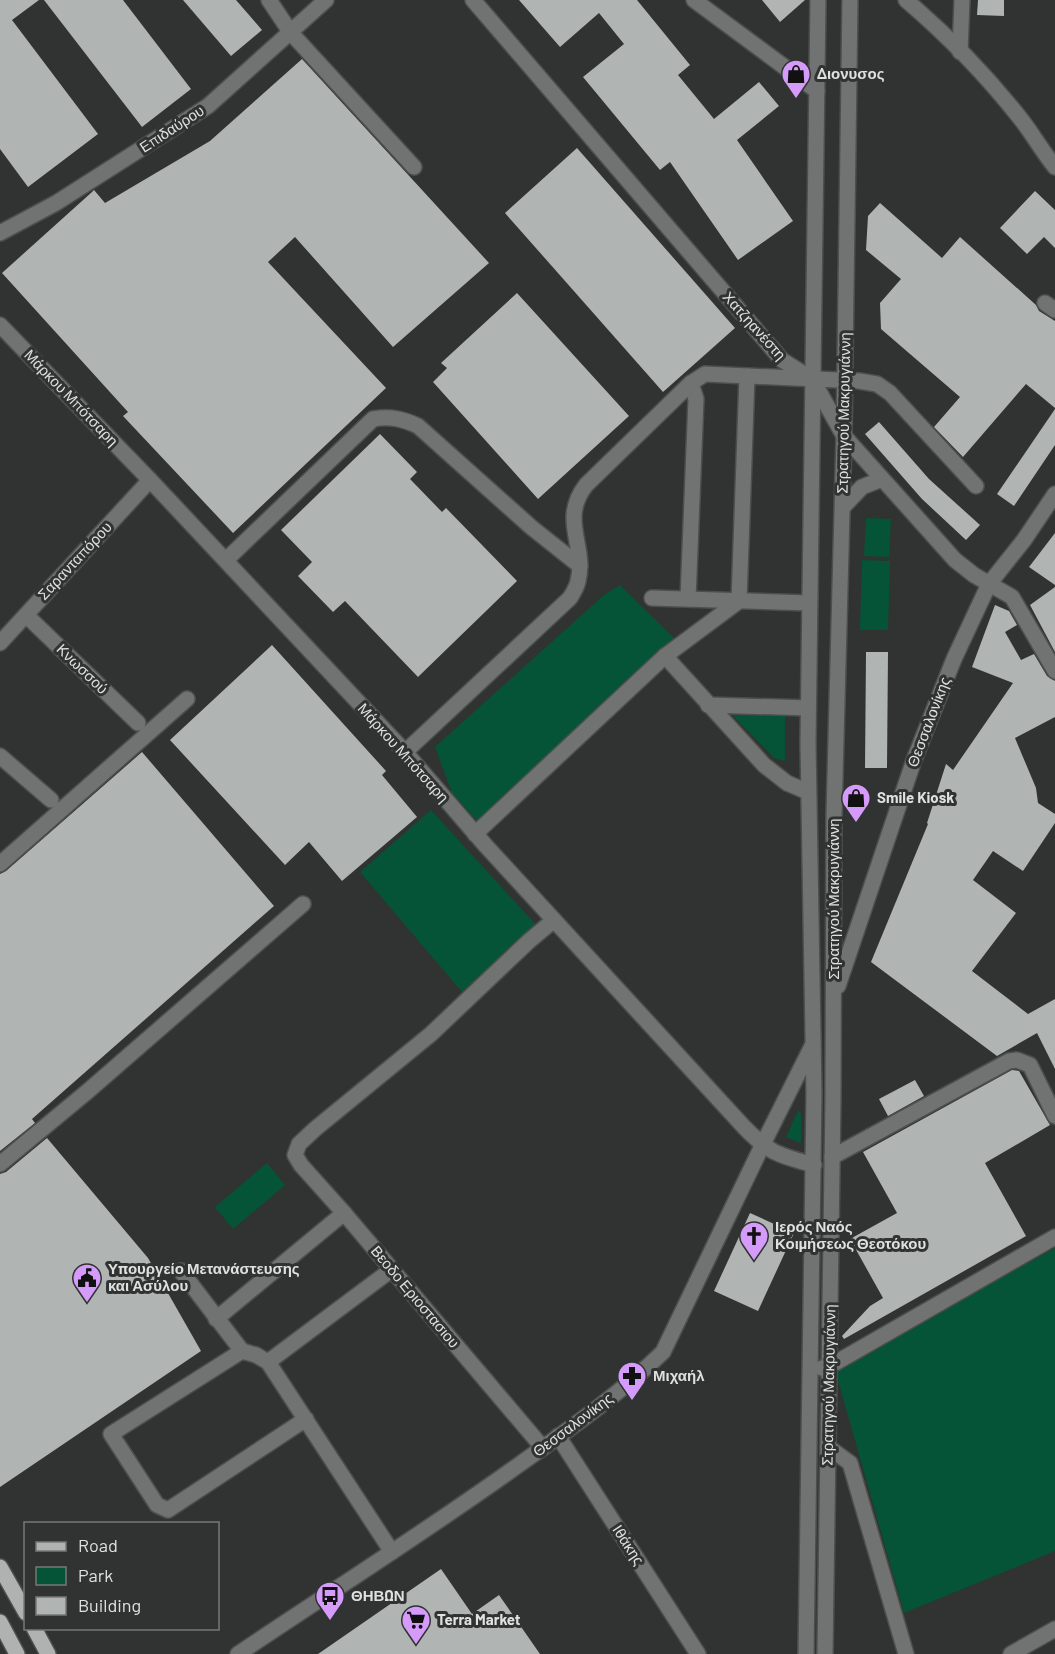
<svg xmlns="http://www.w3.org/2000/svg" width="1055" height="1654" font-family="Barlow,sans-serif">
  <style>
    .green { fill: #055437 }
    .building { fill: #b0b4b2 }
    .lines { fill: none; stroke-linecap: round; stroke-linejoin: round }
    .minor-casing { stroke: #4c4f4d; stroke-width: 18 }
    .major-casing { stroke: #4c4f4d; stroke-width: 18 }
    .minor { stroke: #717372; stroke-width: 15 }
    .major { stroke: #afb2b0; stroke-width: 15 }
    .labels { text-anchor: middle; stroke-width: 6; stroke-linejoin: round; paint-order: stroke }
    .poi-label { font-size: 15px; font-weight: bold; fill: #dfe1e0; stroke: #303331; text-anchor: start }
    .street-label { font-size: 15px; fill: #dfe1e0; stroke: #303331 }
  </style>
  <rect width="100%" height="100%" fill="#303331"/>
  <g class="green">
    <path d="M866 518 891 519 889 557 864 556Z"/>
    <path d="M862 560 890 561 888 630H860Z"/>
    <path d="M620 585 676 640 479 823 452 793 435 747 604 595Z"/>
    <path d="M785 706V761L774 758 729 712Z"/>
    <path d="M431 810 536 925 462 992 360 872Z"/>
    <path d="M798 1111 801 1113V1143L786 1137Z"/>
    <path d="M267 1163 285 1185 233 1229 215 1207Z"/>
    <path d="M1055 1248V1551L904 1613 835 1370Z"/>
  </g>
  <g class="building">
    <path d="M0 0H39L12 20 98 134 28 187 0 149Z"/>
    <path d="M44 0H123L191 89 142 127Z"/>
    <path d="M183 0H236L262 30 231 56Z"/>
    <path d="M519 0H637L690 65 678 75 714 119 759 82 779 106 737 140 793 221 738 260 670 162 660 170 583 77 624 44 599 13 560 47Z"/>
    <path d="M762 0H805L780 22Z"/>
    <path d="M978 0H1004V16L977 15Z"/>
    <path d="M302 59 489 263 393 347 295 237 268 262 386 388 233 533 123 416 128 412 2 273 92 192 94 190 105 203 210 141Z"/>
    <path d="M577 148 735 328 663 392 505 213Z"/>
    <path d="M1035 191 1055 210V248L1044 237 1027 254 1000 228Z"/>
    <path d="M880 203 942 258 960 237 1036 305 1039 311 1055 321V408L1026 384 963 457 934 427 960 397 881 329 880 303 901 279 866 250 868 216Z"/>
    <path d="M517 293 629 416 538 499 433 382 447 368 441 363Z"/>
    <path d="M1055 409V445L1014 506 997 494Z"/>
    <path d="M879 422 929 479 980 525 966 540 922 499 865 434Z"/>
    <path d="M380 434 417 472 410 479 442 512 446 508 517 581 418 677 345 601 333 612 298 576 312 562 281 530Z"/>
    <path d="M1055 533V585L1029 567Z"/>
    <path d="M1055 587V652L1030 605Z"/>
    <path d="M995 605 1009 611 1017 625 1005 632 1021 660 1034 654 1047 676 1055 681V717L1015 738 1036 788 1038 803 1055 814V823L1023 871 993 851 973 880 1016 913 972 971 1028 1014 1055 999V1069L1037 1033 997 1056 871 962 928 824 927 823 946 764 953 770 1013 683 972 667Z"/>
    <path d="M272 645 386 771 382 775 417 817 342 881 309 842 285 865 170 740Z"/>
    <path d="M866 652H888L887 768H865Z"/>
    <path d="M142 752 274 906 32 1119 35 1123 0 1151V874L6 871Z"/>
    <path d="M1012 1070 1019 1071 1050 1125 985 1163 1026 1236 844 1339 842 1336 870 1306 883 1298 850 1239 897 1213 863 1152Z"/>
    <path d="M915 1080 924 1096 888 1116 879 1099Z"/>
    <path d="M47 1138 148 1258 201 1351 0 1487V1174L6 1172Z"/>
    <path d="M750 1213 794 1233 758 1311 714 1291Z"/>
    <path d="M441 1569 472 1614 499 1595 540 1654H318Z"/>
  </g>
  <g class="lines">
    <g class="minor-casing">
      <g id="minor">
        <path d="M269 0 291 33 414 167"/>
        <path d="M473 0 782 360 812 379 844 436 955 560 974 575 1012 597 1055 671"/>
        <path d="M694 0 817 91"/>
        <path d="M906 0C947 35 986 75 1020 118 1032 133 1042 151 1055 167"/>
        <path d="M960 52 962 0"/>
        <path d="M0 233 56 203 208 106 326 0"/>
        <path d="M1045 303 1055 310"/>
        <path d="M0 325 150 480 405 752 486 846 744 1127C770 1154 779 1155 814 1165"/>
        <path d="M843 507 862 487 882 479"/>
        <path d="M226 560 373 419C391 416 403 419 418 426L531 527 580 566"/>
        <path d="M652 598 809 603"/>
        <path d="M688 599 696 399 691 383"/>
        <path d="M26 615 138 723"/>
        <path d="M0 643 150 480"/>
        <path d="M665 656 764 765 787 783 808 792"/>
        <path d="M708 705 808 708"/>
        <path d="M405 752 570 598C573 593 577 587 578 581 587 545 559 520 586 485L691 383 705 374 859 381 877 384 890 393 976 486"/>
        <path d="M0 756 51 800"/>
        <path d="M475 834 665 656 739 601 747 376"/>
        <path d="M0 864 187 699"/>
        <path d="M838 986 914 760 954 659 989 584 1024 540 1055 494"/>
        <path d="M832 1157 1009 1061 1017 1060 1030 1065 1055 1116"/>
        <path d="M0 1164 88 1091 303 904"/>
        <path d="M181 1271 242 1351"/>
        <path d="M216 1319 344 1213"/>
        <path d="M268 1362 391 1270"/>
        <path d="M822 1368 830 1366 1055 1237"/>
        <path d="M306 1419 168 1510 157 1505 111 1434 242 1351 256 1355 268 1362 392 1552"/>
        <path d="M558 1436 698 1654"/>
        <path d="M828 1447 850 1463 906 1654"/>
        <path d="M543 1448 344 1213 301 1165 295 1155 299 1144 315 1129 431 1034 529 941 554 920"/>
        <path d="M238 1654C332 1591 428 1530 520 1464 569 1429 620 1394 663 1352L762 1146 812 1046"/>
        <path d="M806 1654 814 1094 808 743 818 0"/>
        <path d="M825 1654 833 1099 834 815 844 436 850 0"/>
        <path d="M1011 1654 1055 1629"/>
      </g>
    </g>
    <g class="major-casing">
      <g id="major">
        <path d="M0 1567 26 1613"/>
        <path d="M0 1622 17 1654"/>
        <path d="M34 1628 48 1654"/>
      </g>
    </g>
    <use href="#minor" class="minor"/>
    <use href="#major" class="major"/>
  </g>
  <defs>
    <g id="shop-pin" transform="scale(1.5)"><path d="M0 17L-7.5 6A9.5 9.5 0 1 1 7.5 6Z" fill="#d59bfa" stroke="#303331"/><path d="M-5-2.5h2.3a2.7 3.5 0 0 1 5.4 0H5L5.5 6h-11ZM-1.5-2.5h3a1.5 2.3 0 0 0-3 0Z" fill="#111"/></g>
    <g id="church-pin" transform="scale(1.5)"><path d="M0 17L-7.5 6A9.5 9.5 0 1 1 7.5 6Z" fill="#d59bfa" stroke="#303331"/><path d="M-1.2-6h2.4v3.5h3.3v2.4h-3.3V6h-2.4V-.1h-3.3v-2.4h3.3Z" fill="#111"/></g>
    <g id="civic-pin" transform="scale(1.5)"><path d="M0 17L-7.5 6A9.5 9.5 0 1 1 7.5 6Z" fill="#d59bfa" stroke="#303331"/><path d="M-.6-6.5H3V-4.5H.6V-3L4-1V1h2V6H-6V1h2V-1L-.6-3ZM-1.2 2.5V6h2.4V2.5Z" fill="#111"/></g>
    <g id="pharmacy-pin" transform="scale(1.5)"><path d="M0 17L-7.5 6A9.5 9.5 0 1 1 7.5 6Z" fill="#d59bfa" stroke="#303331"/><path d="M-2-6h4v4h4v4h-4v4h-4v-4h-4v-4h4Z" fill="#111"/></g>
    <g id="bus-pin" transform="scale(1.5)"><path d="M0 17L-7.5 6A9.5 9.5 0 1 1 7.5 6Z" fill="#d59bfa" stroke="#303331"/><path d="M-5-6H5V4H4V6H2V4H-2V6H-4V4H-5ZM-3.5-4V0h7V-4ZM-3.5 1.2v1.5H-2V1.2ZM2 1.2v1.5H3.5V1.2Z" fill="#111"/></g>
    <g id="supermarket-pin" transform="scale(1.5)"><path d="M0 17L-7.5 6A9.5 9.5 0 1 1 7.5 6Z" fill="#d59bfa" stroke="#303331"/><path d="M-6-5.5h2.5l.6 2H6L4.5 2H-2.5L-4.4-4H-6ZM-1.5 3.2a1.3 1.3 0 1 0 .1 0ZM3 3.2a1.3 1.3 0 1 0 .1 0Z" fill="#111"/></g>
  </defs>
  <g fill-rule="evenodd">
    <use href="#shop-pin" x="796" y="74"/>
    <use href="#shop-pin" x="856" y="798"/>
    <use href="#church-pin" x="754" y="1236"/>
    <use href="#civic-pin" x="87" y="1278"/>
    <use href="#pharmacy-pin" x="632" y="1376"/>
    <use href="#bus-pin" x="330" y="1596"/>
    <use href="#supermarket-pin" x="416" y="1620"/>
  </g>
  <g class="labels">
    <g class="poi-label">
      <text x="817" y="79">Διονυσος</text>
      <text x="877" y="803">Smile Kiosk</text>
      <text x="775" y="1232">Ιερός Ναός<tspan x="775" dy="17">Κοιμήσεως Θεοτόκου</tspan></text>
      <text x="108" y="1274">Υπουργείο Μετανάστευσης<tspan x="108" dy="17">και Ασύλου</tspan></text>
      <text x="653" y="1381">Μιχαήλ</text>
      <text x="351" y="1601">ΘΗΒΩΝ</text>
      <text x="437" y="1625">Terra Market</text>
    </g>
    <g class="street-label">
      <text transform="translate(172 129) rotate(-33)" y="5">Επιδαύρου</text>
      <text transform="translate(754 326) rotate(48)" y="5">Χατζηανέστη</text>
      <text transform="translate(71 398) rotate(46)" y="5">Μάρκου Μπότσαρη</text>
      <text transform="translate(844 413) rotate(-89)" y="5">Στρατηγού Μακρυγιάννη</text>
      <text transform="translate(75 561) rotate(-47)" y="5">Σαρανταπόρου</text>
      <text transform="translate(82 669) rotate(44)" y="5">Κνωσσού</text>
      <text transform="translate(929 722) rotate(-69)" y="5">Θεσσαλονίκης</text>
      <text transform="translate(403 753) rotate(48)" y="5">Μάρκου Μπότσαρη</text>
      <text transform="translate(834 899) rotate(-90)" y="5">Στρατηγού Μακρυγιάννη</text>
      <text transform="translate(415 1297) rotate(50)" y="5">Βεοδο Εριοστασιου</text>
      <text transform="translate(829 1385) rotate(-89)" y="5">Στρατηγού Μακρυγιάννη</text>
      <text transform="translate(573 1425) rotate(-37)" y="5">Θεσσαλονίκης</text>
      <text transform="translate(628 1545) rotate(57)" y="5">Ιθάκης</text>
    </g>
  </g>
  <rect x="24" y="1522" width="195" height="108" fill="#303331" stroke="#767977" stroke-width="1.5"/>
  <rect x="36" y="1542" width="30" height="9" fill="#afb2b0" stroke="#767977" stroke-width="1.5"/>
  <text x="78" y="1552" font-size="18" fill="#dfe1e0">Road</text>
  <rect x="36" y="1567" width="30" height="18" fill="#055437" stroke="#767977" stroke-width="1.5"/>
  <text x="78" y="1582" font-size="18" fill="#dfe1e0">Park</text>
  <rect x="36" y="1597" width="30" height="18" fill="#b0b4b2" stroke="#767977" stroke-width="1.5"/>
  <text x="78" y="1612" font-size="18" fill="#dfe1e0">Building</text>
</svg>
